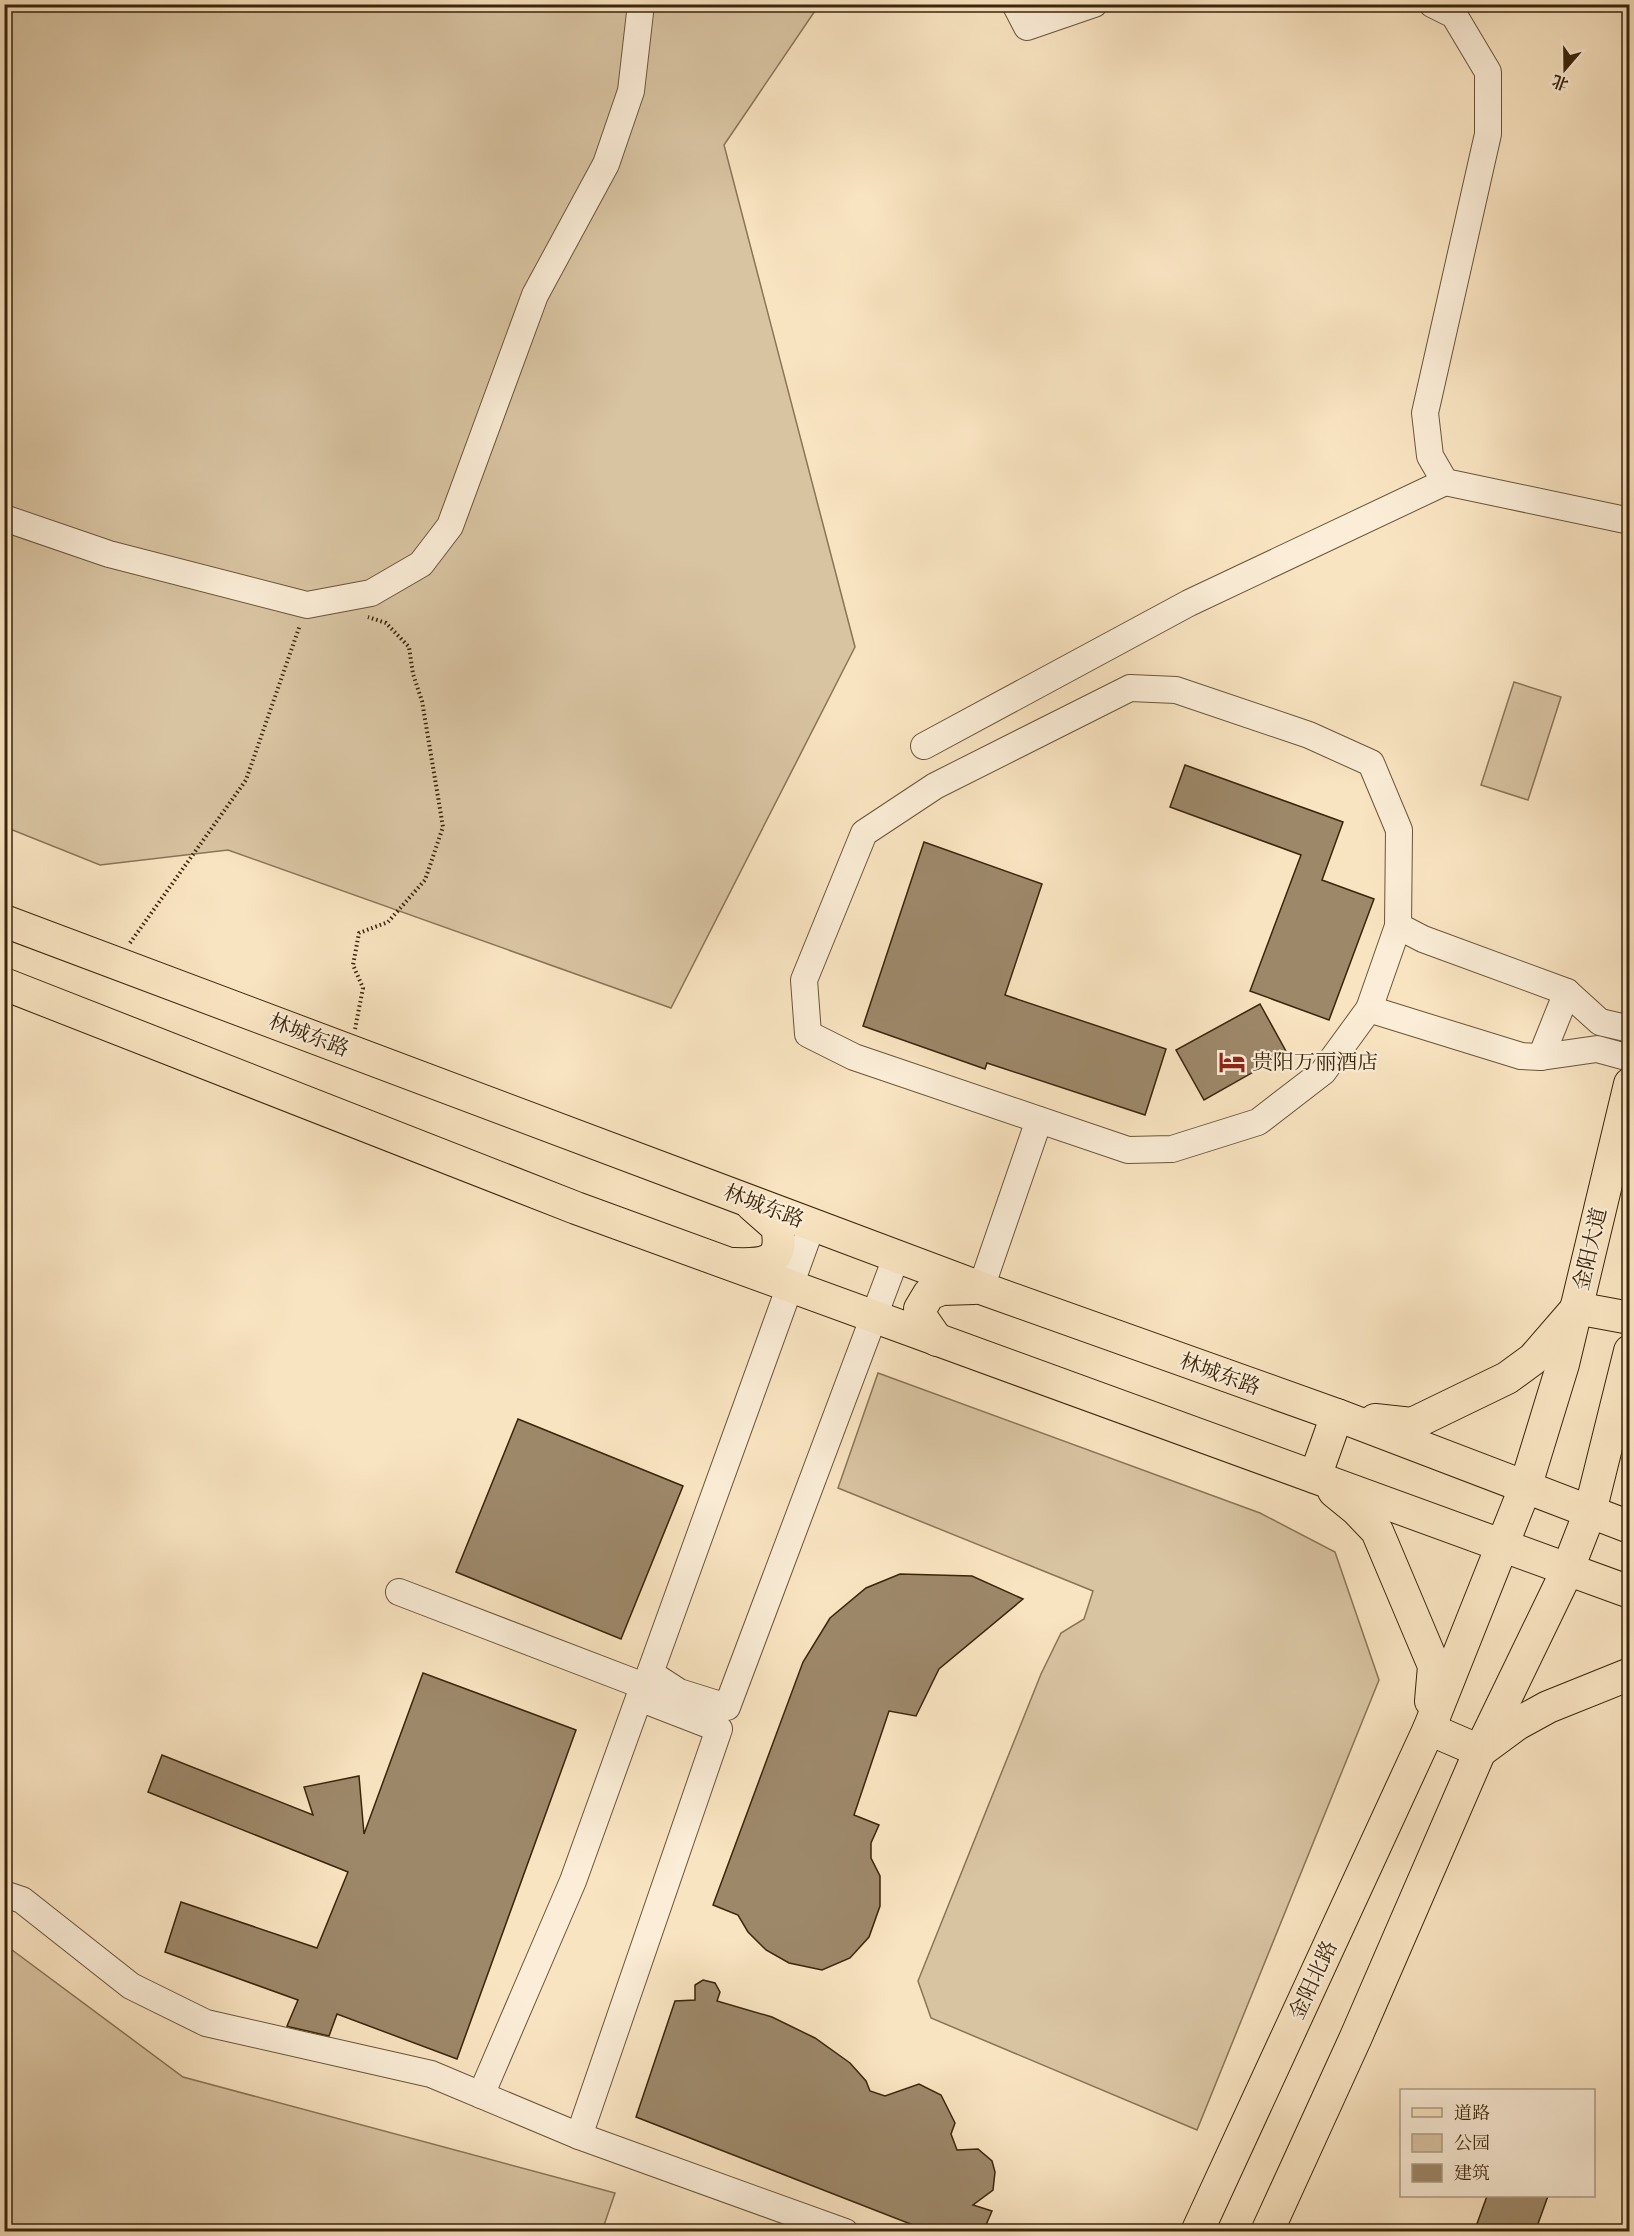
<svg xmlns="http://www.w3.org/2000/svg" width="1634" height="2236" font-family="'IM FELL English','Noto Serif SC',serif">
  <style>
    .green { fill: #d9c4a2; stroke: #8a7456; stroke-width: 1.5 }
    .building { fill: #9d886a; stroke: #3a250b; stroke-width: 1.5 }
    .lines { fill: none; stroke-linecap: round; stroke-linejoin: round }
    .minor-casing { stroke: #6a5538; stroke-width: 28 }
    .major-casing { stroke: #3a250b; stroke-width: 34 }
    .path { stroke: #3a250b; stroke-width: 4; stroke-dasharray: 1.5 3; stroke-linecap: butt }
    .minor { stroke: #fbedd7; stroke-width: 26 }
    .major { stroke: #f9e4c1; stroke-width: 32 }
    .labels { text-anchor: middle; stroke-width: 4.5; stroke-linejoin: round; paint-order: stroke }
    .street-label { font-size: 21px; fill: #3a250b; stroke: #fbedd7 }
    .poi-label { font-size: 21px; fill: #3a250b; stroke: #fbedd7; text-anchor: start }
  </style>
  <rect width="100%" height="100%" fill="#f9e4c1"/>
  <filter id="stains"><feTurbulence type="fractalNoise" baseFrequency=".00333" numOctaves="4"/><feColorMatrix values="0 0 0 0 .2 0 0 0 0 .09 0 0 0 0 .02 0 0 0 .5 -.17"/></filter>
  <radialGradient id="worn" r=".72"><stop offset=".6" stop-color="#630" stop-opacity="0"/><stop offset="1" stop-color="#630" stop-opacity=".3"/></radialGradient>
  <g class="green">
    <path d="M4 5H819L724 145 855 647 671 1008 228 850 100 865 5 827Z"/>
    <path d="M1514 682 1561 697 1528 800 1481 785Z"/>
    <path d="M878 1373 1260 1513 1335 1552 1379 1680 1197 2130 931 2018 918 1981 1041 1674 1061 1633 1084 1619 1093 1591 838 1488Z"/>
    <path d="M4 1944 183 2077 615 2193 602 2231H5Z"/>
  </g>
  <g class="building">
    <path d="M1185 765 1343 822 1322 880 1374 899 1329 1020 1250 991 1301 855 1170 807Z"/>
    <path d="M924 842 1042 884 1005 995 1166 1049 1145 1115 987 1063 985 1069 863 1026Z"/>
    <path d="M1260 1004 1287 1053 1204 1100 1176 1050Z"/>
    <path d="M518 1419 683 1486 621 1639 456 1572Z"/>
    <path d="M900 1574 972 1576 1023 1599 939 1669 916 1716 889 1711 854 1815 879 1825 871 1843V1858L880 1876V1906L869 1937 850 1958 822 1970 789 1963 766 1950 748 1932 738 1915 713 1905 803 1662 830 1618 866 1588Z"/>
    <path d="M423 1673 576 1730 457 2059 337 2014 329 2036 290 2027 287 2026 298 2000 165 1952 181 1902 317 1948 348 1872 148 1792 162 1755 313 1815 304 1787 359 1776 364 1834Z"/>
    <path d="M703 1980 715 1983 720 1992 717 2001 772 2017 815 2038 850 2063 866 2081 870 2091 885 2096 919 2084 941 2095 955 2123 951 2134 957 2150 978 2149 992 2161 995 2172 993 2190 973 2205 992 2211 983 2232H931L636 2117 675 2001 695 2000V1985Z"/>
    <path d="M1487 2196H1548L1535 2232H1474Z"/>
  </g>
  <g class="lines">
    <g class="minor-casing">
      <g id="minor">
        <path d="M1015 4 1027 27 1094 4"/>
        <path d="M1432 4 1454 15 1488 72V134L1425 413 1430 456 1445 482 1630 521"/>
        <path d="M4 518 109 554 307 605 371 593 421 564 450 526 535 295 606 164 631 91 641 4"/>
        <path d="M1130 688 1176 690 1309 735 1371 763 1399 830 1398 926 1369 1009 1323 1072 1258 1122 1172 1149 1128 1150 854 1057 808 1034 804 980 864 833 935 786Z"/>
        <path d="M924 746 1189 603 1445 482"/>
        <path d="M1398 926 1423 939 1567 992 1600 1022 1630 1029"/>
        <path d="M1369 1009 1521 1056 1541 1057 1597 1049 1630 1058"/>
        <path d="M1541 1057 1567 992"/>
        <path d="M812 1225 650 1673 679 1692 727 1707 897 1255"/>
        <path d="M981 1288 1039 1120"/>
        <path d="M399 1592 644 1686"/>
        <path d="M4 1894 22 1900 131 1986 206 2023 431 2074 579 2136 845 2232"/>
        <path d="M481 2095 573 1881 639 1698 719 1729 579 2136"/>
      </g>
    </g>
    <g class="major-casing">
      <g id="major">
        <path d="M4 921 981 1288 1337 1415 1630 1527"/>
        <path d="M4 984 576 1208 1630 1592"/>
        <path d="M734 1264C763 1265 785 1264 777 1227L752 1205"/>
        <path d="M1576 1308 1630 1318"/>
        <path d="M937 1340 921 1317 920 1309 929 1294 942 1289 974 1288"/>
        <path d="M1375 1420 1412 1424 1507 1378 1533 1359 1572 1314"/>
        <path d="M1315 1477 1337 1415"/>
        <path d="M1334 1491 1356 1509 1377 1531 1434 1666 1431 1701"/>
        <path d="M1429 1729 1480 1751"/>
        <path d="M1483 1749 1517 1724 1548 1707 1630 1674"/>
        <path d="M1197 2232 1429 1729 1525 1488 1563 1364 1630 1084"/>
        <path d="M1267 2232 1356 2037 1480 1751 1567 1571 1590 1512 1630 1351"/>
      </g>
    </g>
    <g class="path">
      <path d="M130 943 246 780 300 625"/>
      <path d="M355 1029 363 988 353 965 359 933 388 922 425 880 443 827 422 701 413 674 409 647 386 623 368 617"/>
    </g>
    <use href="#minor" class="minor"/>
    <use href="#major" class="major"/>
  </g>
  <defs>
    <g id="hotel-bare" transform="scale(2.07)"><path d="M-6-4.5h1.5V1H6V5H4.5V3h-9V5H-6ZM-4 0a1.8 1.8 0 1 1 3.6 0ZM.5 0V-2.5h3Q6-2.5 6 0Z" fill="#8f2418" stroke="#fbedd7" stroke-width="2.5" paint-order="stroke"/></g>
  </defs>
  <g fill-rule="evenodd">
    <use href="#hotel-bare" x="1232" y="1062"/>
  </g>
  <g class="labels">
    <g class="street-label">
      <text transform="translate(309 1035) rotate(21)" y="7">林城东路</text>
      <text transform="translate(764 1206) rotate(21)" y="7">林城东路</text>
      <text transform="translate(1590 1249) rotate(-77)" y="7">金阳大道</text>
      <text transform="translate(1220 1374) rotate(20)" y="7">林城东路</text>
      <text transform="translate(1313 1980) rotate(-65)" y="7">金阳北路</text>
    </g>
    <g class="poi-label">
      <text x="1252" y="1069">贵阳万丽酒店</text>
    </g>
  </g>
  <rect width="1634" height="2236" fill="none" stroke="#f9e4c1" stroke-width="24"/>
  <rect x="6" y="6" width="1622" height="2224" fill="none" stroke="#3a250b" stroke-width="3"/>
  <rect x="12" y="12" width="1610" height="2212" fill="none" stroke="#3a250b" stroke-width="1.5"/>
  <rect x="1400" y="2089" width="195" height="108" fill="#fbedd7" stroke="#ae9d85" stroke-width="1.5"/>
  <rect x="1412" y="2108" width="30" height="9" fill="#f9e4c1" stroke="#ae9d85" stroke-width="1.5"/>
  <text x="1454" y="2119" font-size="18" fill="#3a250b">道路</text>
  <rect x="1412" y="2134" width="30" height="18" fill="#d9c4a2" stroke="#ae9d85" stroke-width="1.5"/>
  <text x="1454" y="2149" font-size="18" fill="#3a250b">公园</text>
  <rect x="1412" y="2164" width="30" height="18" fill="#9d886a" stroke="#ae9d85" stroke-width="1.5"/>
  <text x="1454" y="2179" font-size="18" fill="#3a250b">建筑</text>
  <g transform="translate(1565 69) rotate(200)" stroke="#fbedd7" stroke-width="4.5" paint-order="stroke">
  <path d="M0-4.5L10 22L0 15L-10 22Z" fill="#3a250b"/>
  <text y="-9" font-size="16" font-weight="bold" text-anchor="middle" fill="#3a250b">北</text>
  </g>
  <rect width="100%" height="100%" filter="url(#stains)"/>
  <rect width="100%" height="100%" fill="url(#worn)"/>
</svg>
